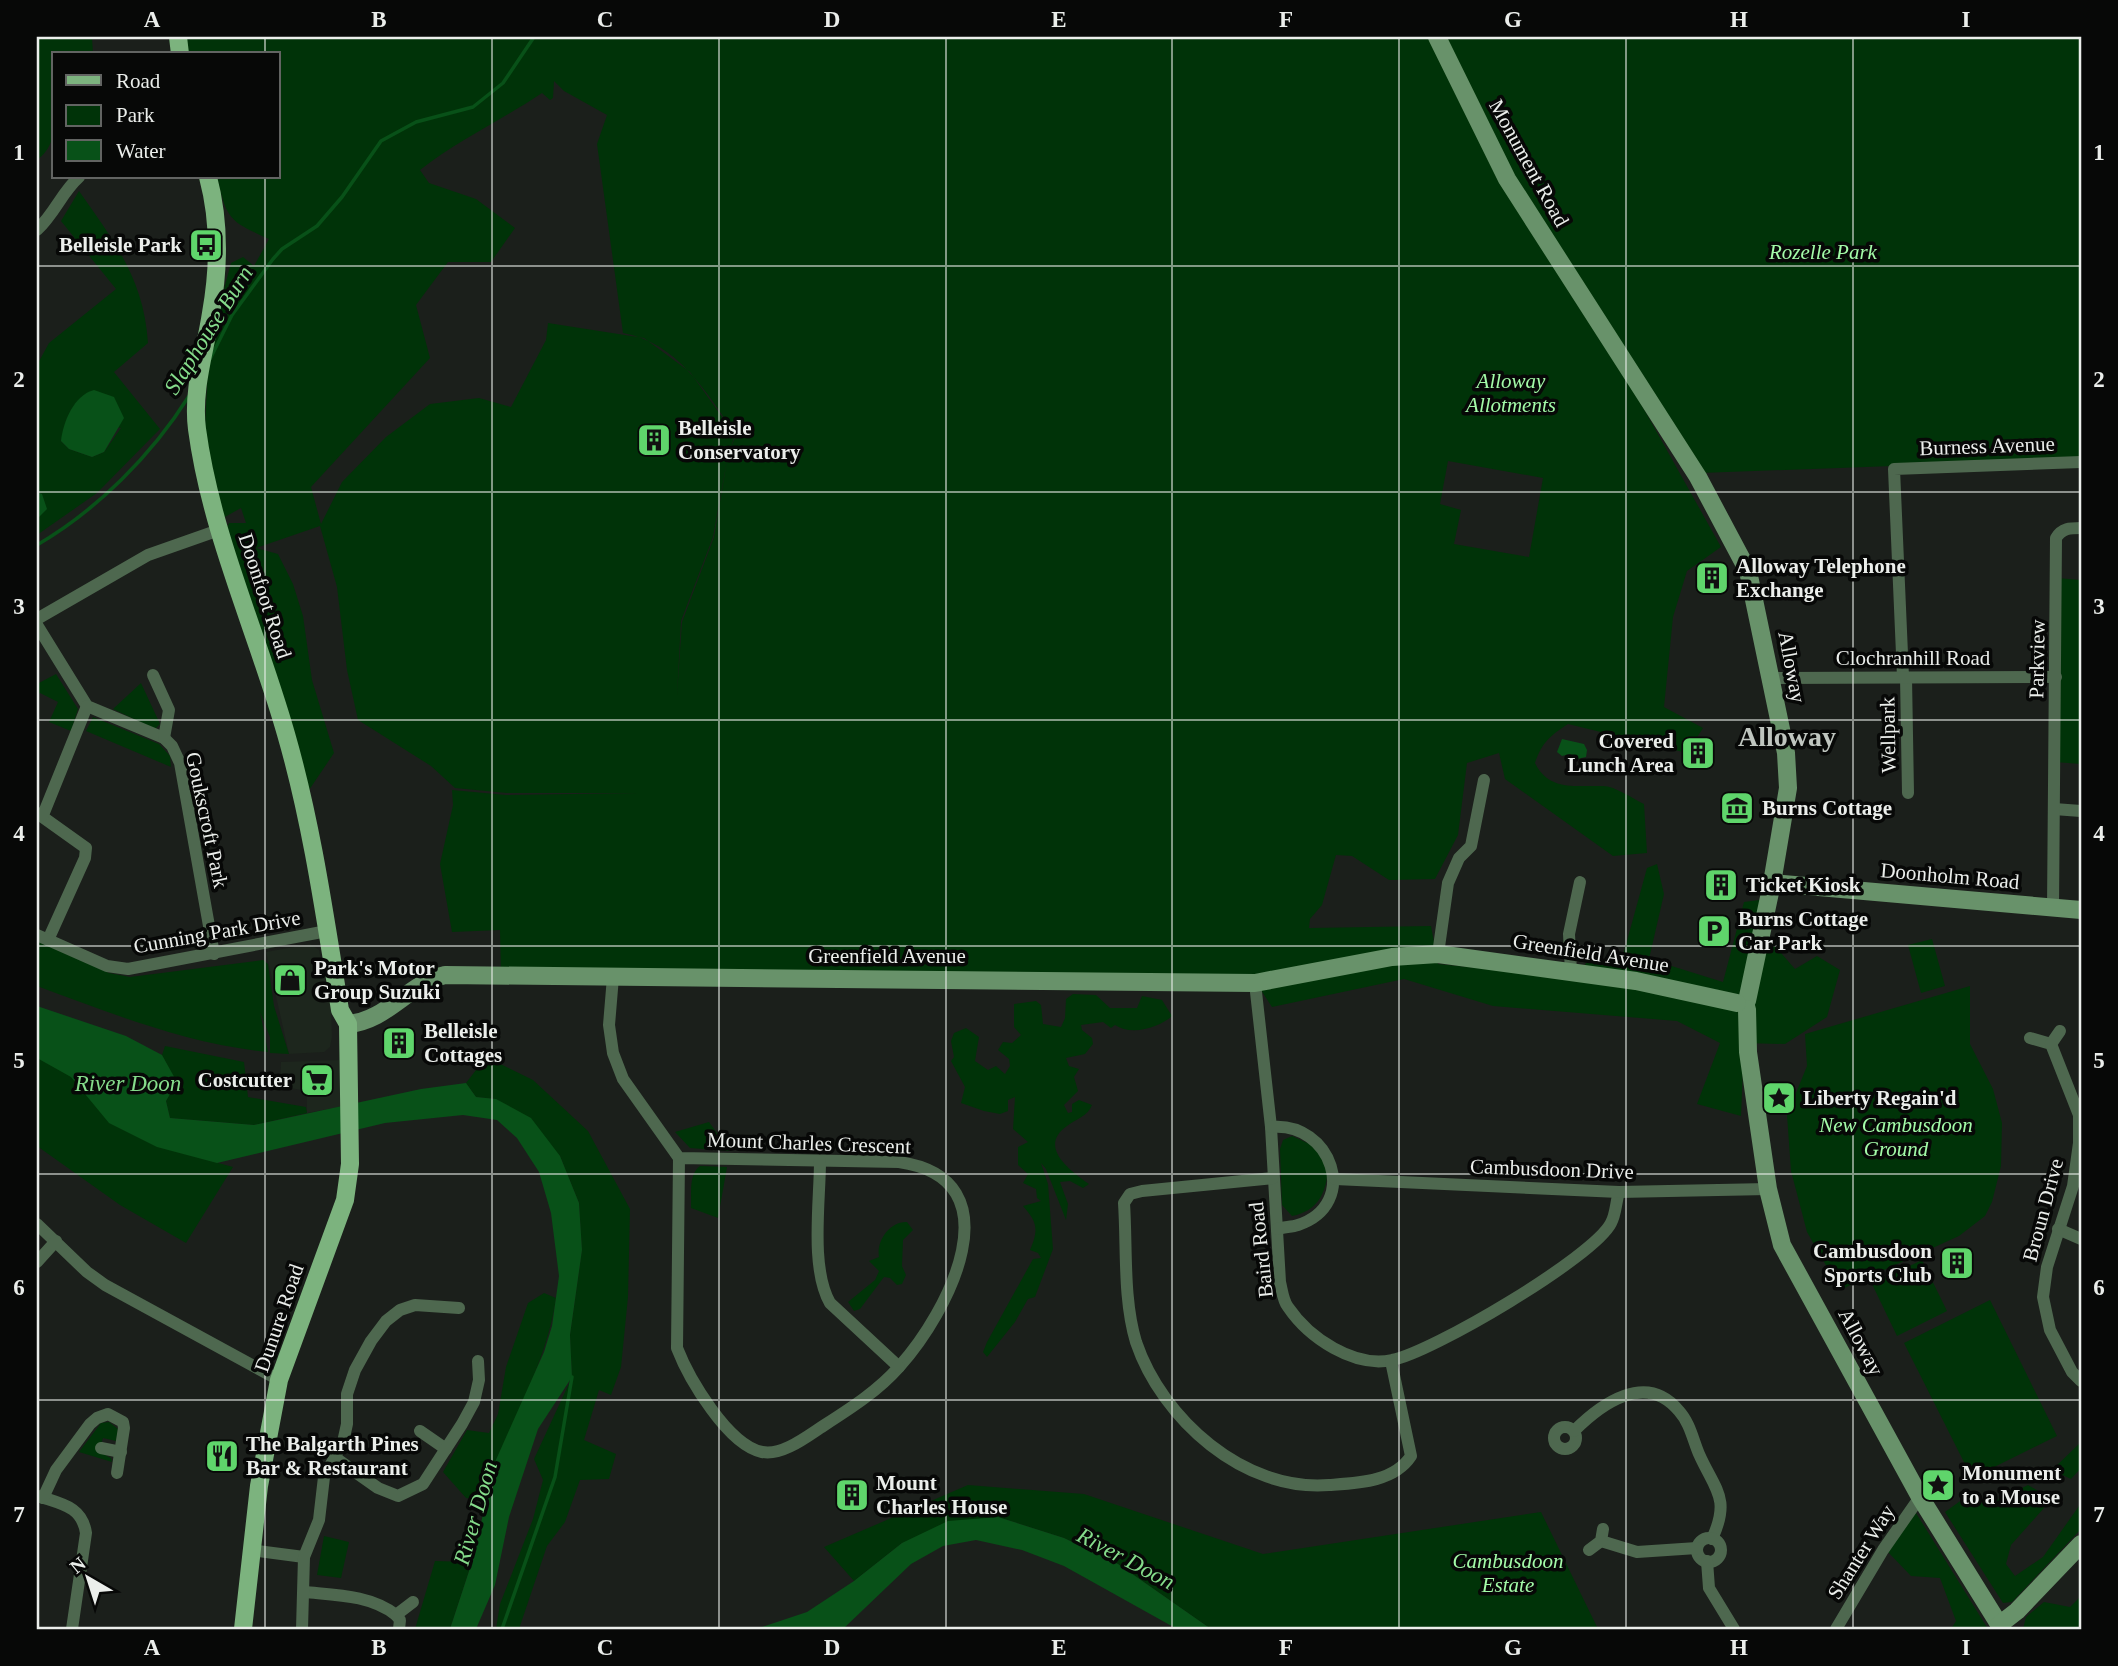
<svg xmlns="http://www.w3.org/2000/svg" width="2118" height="1666" font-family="'Times New Roman',serif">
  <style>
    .built { fill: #1d261d }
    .green { fill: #003308; fill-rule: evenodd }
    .water { fill: #085118 }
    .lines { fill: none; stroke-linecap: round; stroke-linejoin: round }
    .stream { stroke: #085118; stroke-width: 3.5 }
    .street { stroke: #4e684f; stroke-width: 12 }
    .secondary { stroke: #68926a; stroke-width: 18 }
    .primary { stroke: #7cb37e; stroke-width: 18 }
    .grid { fill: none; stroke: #ebeeeb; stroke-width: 2; stroke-opacity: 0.55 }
    .labels { text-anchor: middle; stroke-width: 7; stroke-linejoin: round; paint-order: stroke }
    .street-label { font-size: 21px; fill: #ebeeeb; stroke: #070807 }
    .poi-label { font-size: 21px; font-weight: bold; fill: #ebeeeb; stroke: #070807; text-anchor: start }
    .park-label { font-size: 21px; font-style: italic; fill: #a3fba8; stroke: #070807 }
    .water-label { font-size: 23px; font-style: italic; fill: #85dc8b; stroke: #070807 }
    .district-label { font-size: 28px; font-weight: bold; fill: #bfc5bf; stroke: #070807 }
    .neatline { fill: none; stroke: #ebeeeb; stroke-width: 2.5 }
    .grid-label { font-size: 23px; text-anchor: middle; font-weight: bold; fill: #ebeeeb }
  </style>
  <rect width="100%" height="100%" fill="#1b1f1b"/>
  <g class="built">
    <path d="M310 944 319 950 331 1008 332 1037 330 1047 324 1052 289 1054 266 952Z"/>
    <path d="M339 1060 344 1106 307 1113V1091L280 1086 281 1062Z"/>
  </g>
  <g class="green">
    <path d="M37 37H92L93 54H54C54 86 66 141 37 160Z"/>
    <path d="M184 37H1436L1721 547 1687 571 1673 617 1664 707 1703 728 1687 753 1568 724C1551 735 1542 742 1535 763 1549 792 1577 785 1603 786 1615 786 1633 799 1644 804L1647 853 1613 856 1505 779 1499 753 1467 763 1458 835 1435 879 1389 880 1352 856 1336 855 1322 905 1310 919 1309 928 1431 926 1438 964 1578 978 1586 963 1622 959 1647 868 1657 864 1664 894 1649 959 1723 982 1744 902 1759 900 1762 931 1795 969 1817 956 1840 970 1827 1017 1785 1044 1744 1043 1741 1116 1697 1104 1720 1043 1677 1021 1493 1006 1404 979 1272 1007 1255 981 501 976 500 930 452 932 440 864 453 805 452 790 506 795 639 793H507L455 788 431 766 358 720 347 670 337 587 320 526 256 548 278 554 293 584 303 616 312 680 334 753 305 796 226 529 229 523H246L241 508 223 518 204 447 209 345 231 263 243 257 254 266 269 239C229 221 227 220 217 177H278V54H188ZM554 81 564 91 607 115 597 144 623 333C678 343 706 392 736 435L730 450 735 435 690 372 644 338 548 323 546 340 511 407 479 398 430 404 386 437 342 482 321 524 311 487 430 358 416 305 448 262H491L515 228 476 199 429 183 420 170C458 140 502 120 542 93L550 100 553 98ZM728 455 714 537 682 622 677 695 681 621 713 537ZM1448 461 1543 478 1529 557 1454 544 1461 510 1440 504Z"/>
    <path d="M1441 37H2081V459L1701 473 1556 253Z"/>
    <path d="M79 191C114 241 144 279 148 343L114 372 160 429 97 493 37 535 42 494 37 492V365L49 343 116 289 61 221ZM69 417 121 428 104 452 92 457 69 449 61 441Z"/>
    <path d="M2057 578 2081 580V764L2055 762Z"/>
    <path d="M56 674 78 709 71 731 49 722 58 702 40 693 37 695V684Z"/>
    <path d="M141 683 160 724 155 729 113 709Z"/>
    <path d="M93 717 159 744 170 756 171 767 86 731Z"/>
    <path d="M37 935 109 973 130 977 263 960 268 964 274 1006 289 1054 270 1053V1037L260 1012 268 1052C187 1044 113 1014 37 986Z"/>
    <path d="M1932 939 1945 986 1921 993 1908 945Z"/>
    <path d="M1970 986V1044L1993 1089 2002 1123 2001 1166 1992 1202 1985 1216 1959 1236 1840 1290 1807 1232 1791 1171 1787 1115 1807 1066 1805 1034Z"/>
    <path d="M1073 994 1096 995 1110 1008H1137L1142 996 1162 1000 1172 1016C1159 1028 1131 1036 1115 1025L1111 1028 1103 1022 1081 1025 1082 1030 1092 1038 1093 1044 1085 1054 1066 1058 1069 1066 1079 1069 1074 1077 1078 1091 1064 1105 1068 1113 1072 1112V1104L1079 1100 1092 1105C1088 1116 1076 1119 1067 1126 1037 1147 1071 1171 1089 1184L1083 1188 1070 1181 1060 1182 1068 1204 1066 1220 1046 1169 1041 1163 1048 1184 1053 1249 1035 1297 1028 1299 1015 1322 987 1357 983 1352 987 1342 1033 1259 1041 1258 1038 1253 1030 1250C1039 1229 1037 1222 1023 1206L1041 1201 1037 1198 1036 1189 1023 1183 1028 1174 1018 1165V1147L1028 1142 1013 1129 1015 1097 1008 1100V1111L1000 1114 984 1111 961 1103 965 1087 951 1061 954 1057 951 1041 954 1033 966 1028 979 1037 975 1061 988 1070 996 1066 1005 1074 1010 1066 1009 1059 998 1050 1003 1042 1012 1043 1021 1035 1014 1027V1004L1036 1001 1041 1005 1043 1024 1061 1027 1065 1018 1066 999Z"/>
    <path d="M37 1044 182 1153 233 1167 186 1243 120 1205 37 1146Z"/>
    <path d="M165 1046 244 1062 248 1097 306 1107 307 1113 254 1125 170 1118 166 1101 176 1082 162 1055Z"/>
    <path d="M486 1057 533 1080 588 1131 630 1209 628 1297 621 1367 611 1395 599 1390 584 1440 616 1454 609 1479 580 1480 565 1522 547 1546 519 1629H496L500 1604 533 1519 543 1480 534 1459 572 1377 570 1335 582 1250 579 1203 560 1156 496 1099 476 1097 466 1083Z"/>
    <path d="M709 1122 730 1151 690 1148 675 1132Z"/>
    <path d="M1292 1136 1314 1146 1328 1169C1326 1193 1318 1211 1292 1216L1282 1205 1280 1149 1283 1140Z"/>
    <path d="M700 1166 727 1167 718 1218 691 1208C692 1194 688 1175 700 1166Z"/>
    <path d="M907 1222 913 1230 903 1240 902 1266 906 1275 902 1284 897 1285 890 1278 884 1277 860 1309 854 1311 848 1302 875 1280 879 1271 869 1261 879 1257C876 1241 890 1221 907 1222Z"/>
    <path d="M1922 1260 1947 1311 1897 1336 1872 1284Z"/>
    <path d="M544 1293 556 1298C546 1370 503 1432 483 1501L466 1498 443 1472 467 1430 489 1433 498 1414 506 1367 528 1303Z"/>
    <path d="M1990 1300 2057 1436 1972 1478 1904 1343Z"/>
    <path d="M109 1422 118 1429 116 1441 103 1438 99 1452 111 1458 112 1462 79 1452 101 1423Z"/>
    <path d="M2081 1442V1468L2071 1479 2052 1470Z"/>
    <path d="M968 1485 1084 1494 1263 1554 1541 1512 1598 1629H1211L1118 1564 1064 1538 998 1517 902 1543 854 1581 824 1547Z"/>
    <path d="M2028 1485 2052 1499 2011 1545 2006 1564 2015 1576 2043 1557 2079 1506 2081 1529 2012 1602 2003 1603 1945 1512 1963 1499 1989 1504Z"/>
    <path d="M1916 1513 1988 1629H1951L1956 1621 1940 1578 1911 1576 1886 1550Z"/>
    <path d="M324 1536 349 1542 341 1578 317 1575Z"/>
    <path d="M435 1561 472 1562 450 1629H415Z"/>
    <path d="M2081 1596V1625L2074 1629H2023L2026 1617 2044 1602 2070 1607Z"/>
  </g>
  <g class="water">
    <path d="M94 390 114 397 124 418 104 452 92 457 69 449 61 441C63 422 74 395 94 390Z"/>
    <path d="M37 492 42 494 47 509 37 519Z"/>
    <path d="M1562 739 1584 744 1587 750 1586 757 1577 759 1570 754 1562 756 1557 752Z"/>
    <path d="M37 1006 126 1036 162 1055 177 1082 166 1101 170 1118 254 1125 421 1089 466 1083 476 1097 496 1099 531 1118 560 1156 579 1203 582 1250 570 1335 572 1377 538 1429 509 1517 495 1585 476 1629H450L472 1562 495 1462 544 1352 552 1326 559 1276 551 1213 539 1172 517 1138 497 1120 463 1115 385 1123 217 1163 157 1147 109 1123 71 1077 37 1058Z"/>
    <path d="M998 1517 1064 1538 1118 1564 1211 1629H1177L1064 1566 1022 1550 976 1540 943 1546 911 1564 843 1629H756L807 1612 854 1581 902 1543 948 1521Z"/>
  </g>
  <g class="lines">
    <g class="stream">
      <path d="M210 359 232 315 273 259 282 249 317 226 342 197 381 141 416 122 473 107 503 83 534 37"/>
      <path d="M37 545C97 510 152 455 189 396"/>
      <path d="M502 1629 555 1477 572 1377"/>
    </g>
    <g class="street">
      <path d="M37 230C55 213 62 192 79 177"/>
      <path d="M37 619 148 555 219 530"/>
      <path d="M37 625 87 706 164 738 172 746 180 763 214 954"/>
      <path d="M153 675 169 710 164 738"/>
      <path d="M1903 677 1894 469 2081 462"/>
      <path d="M1906 677 1908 793"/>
      <path d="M1771 678 2056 677"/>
      <path d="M2054 809 2081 811"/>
      <path d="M37 813 86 848 85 858 48 940"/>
      <path d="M43 815 87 706"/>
      <path d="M2053 908 2056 538C2062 528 2070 528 2081 528"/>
      <path d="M37 935 107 966 128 969 327 931"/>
      <path d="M1438 954 1448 883 1459 858 1471 846 1484 780"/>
      <path d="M1571 972 1569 934 1580 882"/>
      <path d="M613 977 609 1025 613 1053 623 1079 679 1158 677 1348C689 1379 728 1445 762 1452 781 1456 805 1438 820 1428 848 1410 877 1392 899 1367 948 1313 1018 1179 899 1162L679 1158"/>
      <path d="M1255 983 1271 1127 1280 1282C1282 1290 1283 1301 1288 1307 1309 1338 1354 1368 1392 1360 1431 1353 1594 1257 1611 1223 1616 1214 1616 1201 1619 1192"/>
      <path d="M2030 1038 2051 1044 2079 1115V1143L2073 1186 2047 1267 2043 1297 2050 1330 2072 1372 2081 1381"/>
      <path d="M2051 1044 2060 1031"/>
      <path d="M1271 1127C1331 1121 1361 1204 1298 1225 1292 1227 1284 1227 1277 1229"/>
      <path d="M820 1161C820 1201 810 1268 830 1303L899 1367"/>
      <path d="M1273 1178 1142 1191 1130 1194 1124 1203C1127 1248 1123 1299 1136 1342 1162 1419 1244 1492 1329 1485 1358 1483 1394 1482 1411 1456L1391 1361"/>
      <path d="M1335 1179 1619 1192 1768 1189"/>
      <path d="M37 1224 87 1272 105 1285 279 1380"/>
      <path d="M2058 1229 2081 1239"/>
      <path d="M37 1262 56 1241"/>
      <circle cx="1565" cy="1438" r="11"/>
      <path d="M420 1431 446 1449"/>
      <path d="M1574 1431C1601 1404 1646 1371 1679 1411 1690 1423 1693 1440 1699 1454 1715 1490 1731 1498 1712 1539"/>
      <path d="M101 1448 121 1452"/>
      <path d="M334 1457 378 1488 398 1496 423 1484 462 1424 474 1402 479 1380 478 1361"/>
      <path d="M38 1496C61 1504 82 1506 86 1533L72 1629"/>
      <path d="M43 1498 56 1470 90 1424 97 1418 108 1414 123 1422 124 1428 117 1473"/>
      <circle cx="1709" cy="1550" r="12"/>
      <path d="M1601 1541 1637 1552 1697 1548"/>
      <path d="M250 1550 304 1557"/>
      <path d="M1589 1550 1601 1541 1603 1529"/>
      <path d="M1707 1561 1709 1588 1734 1629"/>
      <path d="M305 1592C335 1595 371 1595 396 1615"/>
      <path d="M302 1629 304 1557 319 1520 324 1477 343 1442 347 1424V1394L355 1370 371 1341 386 1321 400 1310 415 1305 459 1308"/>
      <path d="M399 1629 400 1620 396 1615 413 1602"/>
      <path d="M1836 1629 1883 1550 1920 1497"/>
    </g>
    <g class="secondary">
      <path d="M1437 37 1507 179 1698 477 1748 571 1786 753 1788 788 1772 883 1747 1001"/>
      <path d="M1772 883 2081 910"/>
      <path d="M1747 1009 1748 1052 1768 1189 1782 1245 1920 1497 2002 1629"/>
      <path d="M348 1024C387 1021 408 984 445 975L1255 983 1392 957 1438 954 1636 981 1737 1003"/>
      <path d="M1999 1625 2017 1611 2081 1544"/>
    </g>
    <g class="primary">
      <path d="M178 37 180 54"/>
      <path d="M208 177C220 222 219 268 211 313 205 352 192 390 197 429 211 534 257 632 286 734 312 824 325 917 340 1010L348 1024 350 1164 345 1200 279 1380 259 1486 243 1629"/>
    </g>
  </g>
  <path class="grid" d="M265 37V54M492 37V1629M719 37V1629M946 37V1629M1172 37V1629M1399 37V1629M1626 37V1629M1853 37V1629M265 177V1629M37 266H2081M37 492H2081M37 720H2081M37 946H2081M37 1174H2081M37 1400H2081"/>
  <defs>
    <g id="bus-square" transform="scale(1.75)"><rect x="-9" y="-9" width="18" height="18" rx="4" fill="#5fd56b" stroke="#070807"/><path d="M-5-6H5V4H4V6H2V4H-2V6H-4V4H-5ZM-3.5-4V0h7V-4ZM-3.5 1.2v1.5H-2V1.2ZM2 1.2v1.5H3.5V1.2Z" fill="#111"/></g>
    <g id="building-square" transform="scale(1.75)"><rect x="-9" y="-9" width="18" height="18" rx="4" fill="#5fd56b" stroke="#070807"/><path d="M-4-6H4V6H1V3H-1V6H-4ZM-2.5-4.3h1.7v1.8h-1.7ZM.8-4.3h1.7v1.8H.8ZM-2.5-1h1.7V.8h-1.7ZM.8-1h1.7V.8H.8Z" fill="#111"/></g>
    <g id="museum-square" transform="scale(1.75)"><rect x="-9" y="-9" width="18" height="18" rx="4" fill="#5fd56b" stroke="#070807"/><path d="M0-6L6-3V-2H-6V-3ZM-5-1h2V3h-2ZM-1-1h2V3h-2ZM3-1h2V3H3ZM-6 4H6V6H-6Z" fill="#111"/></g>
    <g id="parking-square" transform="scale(1.75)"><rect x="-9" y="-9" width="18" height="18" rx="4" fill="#5fd56b" stroke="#070807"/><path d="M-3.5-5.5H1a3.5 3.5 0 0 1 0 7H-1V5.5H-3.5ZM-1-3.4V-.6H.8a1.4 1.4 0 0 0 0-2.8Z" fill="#111"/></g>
    <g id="shop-square" transform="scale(1.75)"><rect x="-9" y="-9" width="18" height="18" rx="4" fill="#5fd56b" stroke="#070807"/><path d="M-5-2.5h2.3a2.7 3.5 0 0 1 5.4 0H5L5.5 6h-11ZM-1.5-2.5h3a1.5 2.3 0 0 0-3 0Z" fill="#111"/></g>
    <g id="supermarket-square" transform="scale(1.75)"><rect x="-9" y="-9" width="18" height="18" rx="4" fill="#5fd56b" stroke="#070807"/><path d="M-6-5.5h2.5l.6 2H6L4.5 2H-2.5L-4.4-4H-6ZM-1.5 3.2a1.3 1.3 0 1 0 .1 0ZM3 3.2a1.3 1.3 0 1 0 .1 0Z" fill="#111"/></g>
    <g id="sight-square" transform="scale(1.75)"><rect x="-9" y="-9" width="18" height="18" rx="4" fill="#5fd56b" stroke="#070807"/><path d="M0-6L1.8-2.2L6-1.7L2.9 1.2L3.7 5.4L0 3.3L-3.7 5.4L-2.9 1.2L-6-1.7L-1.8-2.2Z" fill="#111"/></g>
    <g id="restaurant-square" transform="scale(1.75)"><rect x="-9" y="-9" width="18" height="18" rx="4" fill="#5fd56b" stroke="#070807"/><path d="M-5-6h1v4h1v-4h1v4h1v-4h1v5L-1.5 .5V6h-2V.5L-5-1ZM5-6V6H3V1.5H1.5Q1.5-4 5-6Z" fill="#111"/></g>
  </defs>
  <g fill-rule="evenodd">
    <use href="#bus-square" x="206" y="245"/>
    <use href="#building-square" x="654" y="440"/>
    <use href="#building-square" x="1712" y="578"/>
    <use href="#building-square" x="1698" y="753"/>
    <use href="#museum-square" x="1737" y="808"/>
    <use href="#building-square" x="1721" y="885"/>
    <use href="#parking-square" x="1714" y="931"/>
    <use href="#shop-square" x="290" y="980"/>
    <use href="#building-square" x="399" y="1043"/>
    <use href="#supermarket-square" x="317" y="1080"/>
    <use href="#sight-square" x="1779" y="1098"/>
    <use href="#building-square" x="1957" y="1263"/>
    <use href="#restaurant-square" x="222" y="1456"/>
    <use href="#sight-square" x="1938" y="1485"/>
    <use href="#building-square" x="852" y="1495"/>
  </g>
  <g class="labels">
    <g class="street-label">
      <text transform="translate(1529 163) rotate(61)" y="7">Monument Road</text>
      <text transform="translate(1987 446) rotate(-2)" y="7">Burness Avenue</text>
      <text transform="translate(265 596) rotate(72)" y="7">Doonfoot Road</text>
      <text x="1913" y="665">Clochranhill Road</text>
      <text transform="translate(2037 659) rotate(-89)" y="7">Parkview</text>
      <text transform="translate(1792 667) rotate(79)" y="7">Alloway</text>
      <text transform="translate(1888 735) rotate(-91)" y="7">Wellpark</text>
      <text transform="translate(207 820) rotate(78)" y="7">Goukscroft Park</text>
      <text transform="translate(1950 876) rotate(5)" y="7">Doonholm Road</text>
      <text transform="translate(217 932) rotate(-10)" y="7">Cunning Park Drive</text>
      <text transform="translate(1591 953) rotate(9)" y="7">Greenfield Avenue</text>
      <text x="887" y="963">Greenfield Avenue</text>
      <text transform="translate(809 1143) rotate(2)" y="7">Mount Charles Crescent</text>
      <text transform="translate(1552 1169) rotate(2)" y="7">Cambusdoon Drive</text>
      <text transform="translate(2043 1210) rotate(-75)" y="7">Broun Drive</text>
      <text transform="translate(1261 1250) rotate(-96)" y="7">Baird Road</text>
      <text transform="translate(279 1318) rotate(-71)" y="7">Dunure Road</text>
      <text transform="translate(1861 1342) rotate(62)" y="7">Alloway</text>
      <text transform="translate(1861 1552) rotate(-58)" y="7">Shanter Way</text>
    </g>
    <g class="poi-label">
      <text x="182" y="252" text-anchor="end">Belleisle Park</text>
      <text x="678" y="435">Belleisle<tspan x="678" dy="24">Conservatory</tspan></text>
      <text x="1736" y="573">Alloway Telephone<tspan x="1736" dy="24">Exchange</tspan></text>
      <text x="1674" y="748" text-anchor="end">Covered<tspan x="1674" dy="24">Lunch Area</tspan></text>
      <text x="1762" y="815">Burns Cottage</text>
      <text x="1746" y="892">Ticket Kiosk</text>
      <text x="1738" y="926">Burns Cottage<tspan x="1738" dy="24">Car Park</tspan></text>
      <text x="314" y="975">Park's Motor<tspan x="314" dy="24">Group Suzuki</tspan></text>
      <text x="424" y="1038">Belleisle<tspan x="424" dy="24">Cottages</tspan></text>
      <text x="292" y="1087" text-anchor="end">Costcutter</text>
      <text x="1803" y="1105">Liberty Regain'd</text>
      <text x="1932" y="1258" text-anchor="end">Cambusdoon<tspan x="1932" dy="24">Sports Club</tspan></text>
      <text x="246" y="1451">The Balgarth Pines<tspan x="246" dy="24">Bar &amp; Restaurant</tspan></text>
      <text x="1962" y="1480">Monument<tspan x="1962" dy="24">to a Mouse</tspan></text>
      <text x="876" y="1490">Mount<tspan x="876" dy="24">Charles House</tspan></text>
    </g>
    <g class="park-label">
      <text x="1823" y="259">Rozelle Park</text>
      <text x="1511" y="388">Alloway<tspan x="1511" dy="24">Allotments</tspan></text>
      <text x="1896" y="1132">New Cambusdoon<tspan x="1896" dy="24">Ground</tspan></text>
      <text x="1508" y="1568">Cambusdoon<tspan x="1508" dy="24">Estate</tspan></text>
    </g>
    <g class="water-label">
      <text transform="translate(208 330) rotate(-58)" y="8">Slaphouse Burn</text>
      <text x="128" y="1091">River Doon</text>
      <text transform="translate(475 1513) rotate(-74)" y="8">River Doon</text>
      <text transform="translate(1126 1558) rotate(28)" y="8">River Doon</text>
    </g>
    <g class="district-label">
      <text x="1787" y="746">Alloway</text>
    </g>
  </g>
  <rect width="2118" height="1666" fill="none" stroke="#070807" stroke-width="77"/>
  <rect x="52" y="52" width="228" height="126" fill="#070807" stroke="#626462" stroke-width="2"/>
  <rect x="66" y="75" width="35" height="10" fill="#7cb37e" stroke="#626462" stroke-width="2"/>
  <text x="116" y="88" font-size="21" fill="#ebeeeb">Road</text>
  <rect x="66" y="105" width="35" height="21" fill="#003308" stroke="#626462" stroke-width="2"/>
  <text x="116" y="122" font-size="21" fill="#ebeeeb">Park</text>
  <rect x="66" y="140" width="35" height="21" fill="#085118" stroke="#626462" stroke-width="2"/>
  <text x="116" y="158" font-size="21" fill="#ebeeeb">Water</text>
  <g transform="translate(88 1578) rotate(321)" stroke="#070807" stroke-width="5" paint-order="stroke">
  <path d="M0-5L12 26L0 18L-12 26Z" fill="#ebeeeb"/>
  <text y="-10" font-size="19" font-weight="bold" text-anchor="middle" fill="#ebeeeb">N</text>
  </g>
  <rect x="38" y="38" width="2042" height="1590" class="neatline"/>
  <g class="grid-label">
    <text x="152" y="27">A</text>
    <text x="379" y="27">B</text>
    <text x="605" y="27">C</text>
    <text x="832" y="27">D</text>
    <text x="1059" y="27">E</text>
    <text x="1286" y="27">F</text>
    <text x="1513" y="27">G</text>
    <text x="1739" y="27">H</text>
    <text x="1966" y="27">I</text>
    <text x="19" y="160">1</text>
    <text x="2099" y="160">1</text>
    <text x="19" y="387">2</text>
    <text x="2099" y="387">2</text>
    <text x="19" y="614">3</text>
    <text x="2099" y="614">3</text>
    <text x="19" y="841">4</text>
    <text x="2099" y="841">4</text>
    <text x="19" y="1068">5</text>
    <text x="2099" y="1068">5</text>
    <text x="19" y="1295">6</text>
    <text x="2099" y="1295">6</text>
    <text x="19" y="1522">7</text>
    <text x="2099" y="1522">7</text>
    <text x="152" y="1655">A</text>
    <text x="379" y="1655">B</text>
    <text x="605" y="1655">C</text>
    <text x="832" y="1655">D</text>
    <text x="1059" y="1655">E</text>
    <text x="1286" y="1655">F</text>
    <text x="1513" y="1655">G</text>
    <text x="1739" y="1655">H</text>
    <text x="1966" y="1655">I</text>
  </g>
</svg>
